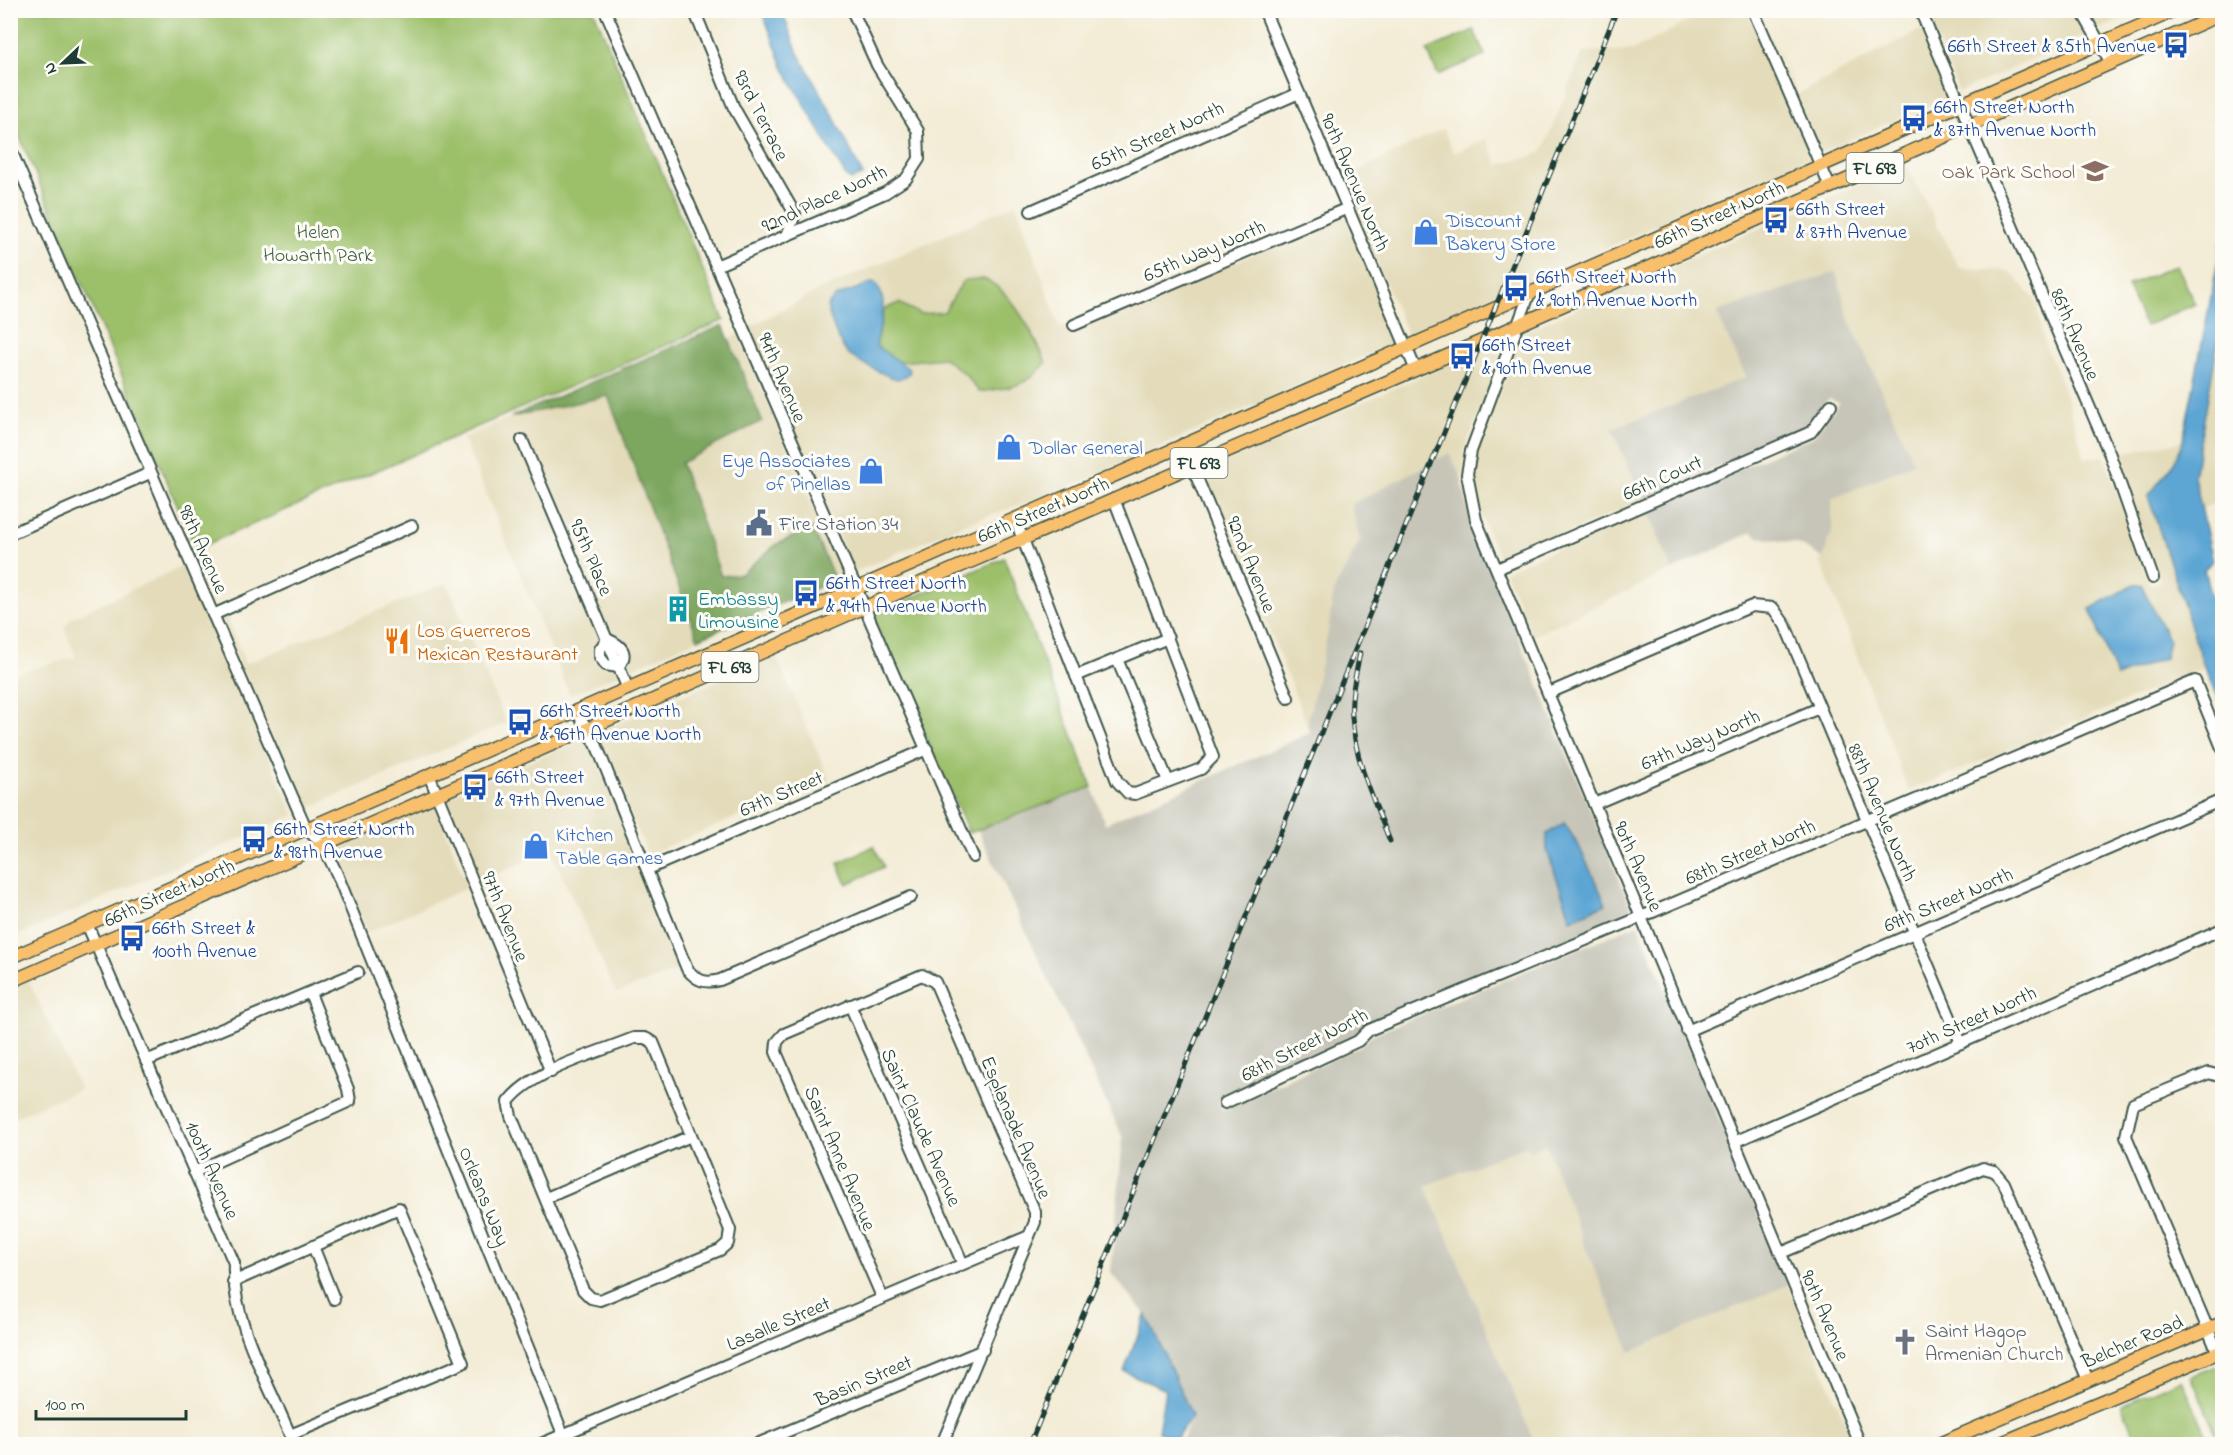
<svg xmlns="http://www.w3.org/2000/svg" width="2233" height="1455" font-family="'Indie Flower',sans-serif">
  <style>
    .built { fill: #e3dbba; fill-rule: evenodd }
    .industrial { fill: #c6c5b8 }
    .green { fill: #9cc06a; stroke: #5e7e4f; stroke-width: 1.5 }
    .forest { fill: #7da65e; stroke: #4e7249; stroke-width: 1.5 }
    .water { fill: #5da6d4; stroke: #3e7284; stroke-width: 1.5 }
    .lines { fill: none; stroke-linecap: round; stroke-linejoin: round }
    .minor-casing { stroke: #3f574c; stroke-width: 14 }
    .major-casing { stroke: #3f574c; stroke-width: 15 }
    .minor { stroke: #fff; stroke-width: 10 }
    .major { stroke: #f8bf6c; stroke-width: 12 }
    .rail-casing { stroke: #1f3d34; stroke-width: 5 }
    .rail { stroke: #fdfcf7; stroke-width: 3; stroke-dasharray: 9; stroke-linecap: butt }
    .labels { text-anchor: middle; stroke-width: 6; stroke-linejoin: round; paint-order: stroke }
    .shield { fill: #fdfcf7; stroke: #62766e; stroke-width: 1.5 }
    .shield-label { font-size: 18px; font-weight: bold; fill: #1f3d34 }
    .transit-label { font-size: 20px; fill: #164399; stroke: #fdfcf7; text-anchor: start }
    .street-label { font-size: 20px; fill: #1f3d34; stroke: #fdfcf7 }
    .education-label { font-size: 20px; fill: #785e54; stroke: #fdfcf7; text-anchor: end }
    .shop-label { font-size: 20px; fill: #366cbe; stroke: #fdfcf7; text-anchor: start }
    .park-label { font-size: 20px; fill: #3e5e42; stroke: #fdfcf7 }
    .service-label { font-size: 20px; fill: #4e5e75; stroke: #fdfcf7; text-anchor: start }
    .culture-label { font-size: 20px; fill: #0d838f; stroke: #fdfcf7; text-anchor: start }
    .food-label { font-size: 20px; fill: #c56008; stroke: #fdfcf7; text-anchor: start }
    .worship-label { font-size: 20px; fill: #5b616d; stroke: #fdfcf7; text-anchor: start }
  </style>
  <rect width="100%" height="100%" fill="#fdfcf7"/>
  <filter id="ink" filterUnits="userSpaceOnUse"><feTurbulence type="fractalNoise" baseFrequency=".0167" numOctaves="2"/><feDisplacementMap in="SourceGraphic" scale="12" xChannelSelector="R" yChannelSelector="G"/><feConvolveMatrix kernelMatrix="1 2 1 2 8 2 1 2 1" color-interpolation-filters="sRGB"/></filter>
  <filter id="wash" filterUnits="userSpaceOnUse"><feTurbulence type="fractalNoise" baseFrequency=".008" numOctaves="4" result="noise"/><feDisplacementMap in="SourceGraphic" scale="24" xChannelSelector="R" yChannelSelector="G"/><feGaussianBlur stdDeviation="1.35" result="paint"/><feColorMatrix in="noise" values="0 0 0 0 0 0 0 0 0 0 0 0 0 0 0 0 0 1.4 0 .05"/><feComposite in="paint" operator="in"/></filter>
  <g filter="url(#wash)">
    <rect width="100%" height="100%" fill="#f3ecd6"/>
    <g class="built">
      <path d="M1709 10 1747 11 1811 157 1408 336 1342 179 1443 129 1454 153 1487 139 1498 165 1542 153 1583 52 1634 50Z"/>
      <path d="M1926 11 1929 17 1936 19 1956 11H2075L2088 34 1959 92Z"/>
      <path d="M2087 11H2141L2099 29Z"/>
      <path d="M1921 30 1948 96 1821 153 1769 33 1798 94Z"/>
      <path d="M1906 164 1959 268 2009 271 2035 299 2045 345 2061 381 2085 459 2104 456 2150 585 2160 581 2115 454 2183 441 2172 466 2149 496 2205 668 1909 791 1821 562 1832 532V500L1848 317 1836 273 1716 312 1747 377 1613 429 1643 500 1501 562 1482 518 1472 474 1476 451 1523 332Z"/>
      <path d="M1016 204 1060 328 1068 325 1071 332 1345 215 1398 341 1058 492 964 524 854 572 748 328 822 289ZM964 280 994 283 1035 337 966 375 944 358 899 362 908 368 903 378 896 379 849 355 881 290 883 310 899 303 920 315 944 312Z"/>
      <path d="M2221 329 2222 499 2202 509 2194 476Z"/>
      <path d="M738 334 843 576 835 580 812 529 777 544 741 574 721 576 681 463 762 421 728 339Z"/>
      <path d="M1508 338 1465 449 1462 480 1451 454 1360 540 1334 590 1328 632 1307 724 1205 471Z"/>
      <path d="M608 395 698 639 570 695 463 438 511 417Z"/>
      <path d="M1647 509 1672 570 1532 636 1505 571Z"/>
      <path d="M185 565 294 815 11 938V675L76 657 64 628 71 618Z"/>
      <path d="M447 583 506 723 304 810 220 618 226 615 245 664Z"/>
      <path d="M776 656 829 779 648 854 596 733Z"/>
      <path d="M585 738 591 747 643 872 681 969 616 993 551 850 479 882 445 798Z"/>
      <path d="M434 803 468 887 368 932 331 847Z"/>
      <path d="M28 980 80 1089 11 1119 10 988Z"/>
      <path d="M1546 1144 1592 1264 1630 1352 1788 1285 1854 1444H1535L1426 1186 1525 1146 1531 1151Z"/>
    </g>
    <g class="industrial">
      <path d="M1836 272 1848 317 1914 463 1832 499V532L1823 558 1798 544 1758 537 1752 532 1672 570 1647 509 1813 437 1839 403 1829 398 1807 428 1643 500 1612 429 1746 377 1716 312Z"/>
      <path d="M1450 453 1462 480 1471 523 1634 915 1355 1037 1218 1101 1222 1110 1361 1046 1372 1035 1638 924 1788 1285 1630 1352 1592 1264 1546 1145 1531 1151 1525 1146 1426 1186 1535 1444H1181L1192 1416 1146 1315 1111 1273 1123 1138 978 830 1092 787 1105 824 1310 733 1307 724 1328 632 1334 590 1360 540 1351 504Z"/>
    </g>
    <g class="green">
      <path d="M10 11H594L724 320 196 549 11 117Z"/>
      <path d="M1474 30 1485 55 1438 75 1427 50Z"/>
      <path d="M2177 265 2195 304 2145 326 2127 286Z"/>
      <path d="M984 279C1011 289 1035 337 1046 363 1023 389 1012 387 979 392L966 375 944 358 899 362 876 346 884 309 899 303 920 314 944 312 964 280Z"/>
      <path d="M1004 558 1092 787 969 833 872 615Z"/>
      <path d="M874 846 884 867 847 884 838 863Z"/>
      <path d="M2216 1366 2222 1374V1444H2220L2191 1376Z"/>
      <path d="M2182 1379 2206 1436 2204 1440 2193 1444H2139L2121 1405Z"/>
    </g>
    <path class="forest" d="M723 325 762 421 681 463 721 576 741 574 777 544 812 528 835 580 698 639 608 396 511 417Z"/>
    <g class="water">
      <path d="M762 11H782L798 53 829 107 863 175 851 180 846 177 784 69Z"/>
      <path d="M2222 241V319L2194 476 2213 560 2204 570 2222 639V709L2204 666 2148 496 2172 466 2182 445Z"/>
      <path d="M874 282C891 299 879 324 876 346L908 368 910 372C906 376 903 379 898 379 891 379 853 359 848 354 837 341 831 322 827 306L835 297Z"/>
      <path d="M2134 584 2142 586 2169 641 2165 658 2116 677 2090 609Z"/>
      <path d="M1564 823 1578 844 1606 904 1571 919 1547 850V834Z"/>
      <path d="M1146 1314 1192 1416 1176 1439 1158 1432 1165 1390 1124 1371Z"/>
    </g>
  </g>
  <g filter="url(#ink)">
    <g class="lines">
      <g class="minor-casing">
        <g id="minor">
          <path d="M605 10 973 857"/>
          <path d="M694 10 734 108 795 214 788 233"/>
          <path d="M1264 10 1415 368"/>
          <path d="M1753 10 1830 187"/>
          <path d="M1920 10 2110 455 2153 578"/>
          <path d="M2081 10 2111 63"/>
          <path d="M10 148 306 828 323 845 337 874 567 1444"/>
          <path d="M1031 211 1299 93"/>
          <path d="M716 266 885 193 906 179 919 159 918 131 877 65 852 10"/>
          <path d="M1529 295 1471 451 1467 474 1476 520 1860 1444"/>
          <path d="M1074 325 1348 208"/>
          <path d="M522 440 628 689"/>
          <path d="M1183 444 1288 698"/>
          <path d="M1015 519 1117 781 1128 793 1135 794 1201 769 1213 757 1114 499"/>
          <path d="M10 534 150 473"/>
          <path d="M1497 569 1811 432 1831 405"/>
          <path d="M213 615 412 526"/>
          <path d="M607 639C621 645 630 653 618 667L606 665 600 657V649Z"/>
          <path d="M1117 659 1168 781"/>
          <path d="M1076 676 1168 638"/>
          <path d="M1549 693 1752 606 1773 608 1785 625 1961 1043"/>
          <path d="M577 712 596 744 687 969C697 981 705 984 720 980L911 897"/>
          <path d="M429 775 551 1072"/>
          <path d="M1594 804 1819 708"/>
          <path d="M648 869 927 749"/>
          <path d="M87 924 234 1263C231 1320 268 1382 290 1435L463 1363 399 1208 233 1282"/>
          <path d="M850 1005 962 1262"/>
          <path d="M1687 1031 2222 800"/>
          <path d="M634 1038H645L653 1042 730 1230 728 1243 720 1250 600 1300 591 1298 583 1290 511 1116 508 1102C532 1070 597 1053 634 1038Z"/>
          <path d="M146 1061 358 972"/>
          <path d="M1225 1103 1358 1041 1369 1030 1641 917 2195 681 2222 748"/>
          <path d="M1734 1142 2222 929"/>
          <path d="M194 1172 350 1101 348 1089 310 993"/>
          <path d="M546 1198 691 1136"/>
          <path d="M313 1246 334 1299"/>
          <path d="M1781 1253 1983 1168 1994 1171 2004 1183 2088 1380"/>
          <path d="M882 1297 776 1052 777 1042 784 1034 922 975 935 982 1035 1212V1222L942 1444"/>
          <path d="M2218 1353 2126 1136 2133 1104 2209 1073 2222 1077"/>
          <path d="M541 1444 1029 1236"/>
          <path d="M757 1444 983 1350"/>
        </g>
      </g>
      <g class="major-casing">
        <g id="major">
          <path d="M10 958C732 642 1456 330 2176 10"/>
          <path d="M10 982 863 608 1482 341 2222 14"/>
          <path d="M1939 1444 2222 1323"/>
          <path d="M1999 1444 2222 1351"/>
        </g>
      </g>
      <use href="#minor" class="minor"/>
      <use href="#major" class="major"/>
      <g class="rail-casing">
        <g id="rail">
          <path d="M1360 653C1356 674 1350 696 1352 717 1355 761 1374 801 1390 841"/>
          <path d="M1030 1444 1617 10"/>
        </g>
      </g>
      <use href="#rail" class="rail"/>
    </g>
  </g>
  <defs>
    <g id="bus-bare" transform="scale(2.07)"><path d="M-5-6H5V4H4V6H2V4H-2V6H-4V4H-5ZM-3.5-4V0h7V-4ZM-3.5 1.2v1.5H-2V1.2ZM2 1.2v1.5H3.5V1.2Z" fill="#1a4fb4" stroke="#fdfcf7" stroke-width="2.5" paint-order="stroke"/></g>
    <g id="school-bare" transform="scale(2.07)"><path d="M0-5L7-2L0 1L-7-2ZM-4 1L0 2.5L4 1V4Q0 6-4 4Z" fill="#8d6e63" stroke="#fdfcf7" stroke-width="2.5" paint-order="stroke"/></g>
    <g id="shop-bare" transform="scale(2.07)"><path d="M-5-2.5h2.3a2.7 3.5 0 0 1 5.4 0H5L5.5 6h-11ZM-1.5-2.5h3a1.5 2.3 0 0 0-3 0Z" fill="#3f7fe0" stroke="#fdfcf7" stroke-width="2.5" paint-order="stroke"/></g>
    <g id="civic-bare" transform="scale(2.07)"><path d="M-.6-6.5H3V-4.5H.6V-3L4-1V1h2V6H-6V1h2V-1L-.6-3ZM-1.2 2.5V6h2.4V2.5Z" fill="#5c6f8a" stroke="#fdfcf7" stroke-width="2.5" paint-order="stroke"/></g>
    <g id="building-bare" transform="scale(2.07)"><path d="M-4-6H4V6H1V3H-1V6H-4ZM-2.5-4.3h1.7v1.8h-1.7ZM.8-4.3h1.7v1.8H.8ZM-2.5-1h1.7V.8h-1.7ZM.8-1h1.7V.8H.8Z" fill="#0f9aa8" stroke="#fdfcf7" stroke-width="2.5" paint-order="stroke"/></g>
    <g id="restaurant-bare" transform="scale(2.07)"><path d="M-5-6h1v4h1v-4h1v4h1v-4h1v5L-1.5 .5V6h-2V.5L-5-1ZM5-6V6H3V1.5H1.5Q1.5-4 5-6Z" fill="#e8710a" stroke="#fdfcf7" stroke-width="2.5" paint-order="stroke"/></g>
    <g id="church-bare" transform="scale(2.07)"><path d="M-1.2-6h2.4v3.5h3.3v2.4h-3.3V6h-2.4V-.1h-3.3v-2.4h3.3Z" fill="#6b7280" stroke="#fdfcf7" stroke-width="2.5" paint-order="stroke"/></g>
  </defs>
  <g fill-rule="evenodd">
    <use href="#bus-bare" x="2176" y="45"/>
    <use href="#bus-bare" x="1914" y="118"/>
    <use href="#school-bare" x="2095" y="171"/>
    <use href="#bus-bare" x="1776" y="220"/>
    <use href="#shop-bare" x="1426" y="232"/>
    <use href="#bus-bare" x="1516" y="288"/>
    <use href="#bus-bare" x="1462" y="356"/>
    <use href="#shop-bare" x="1009" y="447"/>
    <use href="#shop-bare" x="871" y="471"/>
    <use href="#civic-bare" x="759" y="523"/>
    <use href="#bus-bare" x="806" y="593"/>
    <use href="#building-bare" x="678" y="609"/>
    <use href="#restaurant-bare" x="397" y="641"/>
    <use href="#bus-bare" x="520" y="722"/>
    <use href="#bus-bare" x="475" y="787"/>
    <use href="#bus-bare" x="254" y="839"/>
    <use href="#shop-bare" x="536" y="846"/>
    <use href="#bus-bare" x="132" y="938"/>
    <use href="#church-bare" x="1905" y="1342"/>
  </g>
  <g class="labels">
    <g class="shield">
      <rect x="1846.5" y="153" width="57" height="30" rx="4.5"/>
      <rect x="1170.5" y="448" width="57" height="30" rx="4.5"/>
      <rect x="701.5" y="652" width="57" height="30" rx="4.5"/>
    </g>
    <g class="shield-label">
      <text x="1875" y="174">FL 693</text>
      <text x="1199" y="469">FL 693</text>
      <text x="730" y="673">FL 693</text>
    </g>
    <g class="transit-label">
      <text x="2156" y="52" text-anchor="end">66th Street &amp; 85th Avenue</text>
      <text x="1934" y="113">66th Street North<tspan x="1934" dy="23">&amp; 87th Avenue North</tspan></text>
      <text x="1796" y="215">66th Street<tspan x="1796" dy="23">&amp; 87th Avenue</tspan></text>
      <text x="1536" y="283">66th Street North<tspan x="1536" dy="23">&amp; 90th Avenue North</tspan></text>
      <text x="1482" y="351">66th Street<tspan x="1482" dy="23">&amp; 90th Avenue</tspan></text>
      <text x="826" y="589">66th Street North<tspan x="826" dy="23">&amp; 94th Avenue North</tspan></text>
      <text x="540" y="717">66th Street North<tspan x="540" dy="23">&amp; 96th Avenue North</tspan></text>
      <text x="495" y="783">66th Street<tspan x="495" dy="23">&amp; 97th Avenue</tspan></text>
      <text x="274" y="835">66th Street North<tspan x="274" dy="23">&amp; 98th Avenue</tspan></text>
      <text x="152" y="934">66th Street &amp;<tspan x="152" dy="23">100th Avenue</tspan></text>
    </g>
    <g class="street-label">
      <text transform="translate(762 115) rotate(63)" y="7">93rd Terrace</text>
      <text transform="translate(1157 135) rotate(-24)" y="7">65th Street North</text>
      <text transform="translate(1356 182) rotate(67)" y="7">90th Avenue North</text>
      <text transform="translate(824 198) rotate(-25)" y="7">92nd Place North</text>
      <text transform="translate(1719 214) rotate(-24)" y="7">66th Street North</text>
      <text transform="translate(1204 250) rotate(-23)" y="7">65th Way North</text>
      <text transform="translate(2076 334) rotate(67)" y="7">86th Avenue</text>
      <text transform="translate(783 377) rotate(67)" y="7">94th Avenue</text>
      <text transform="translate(1662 477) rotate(-24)" y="7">66th Court</text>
      <text transform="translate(1043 509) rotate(-23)" y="7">66th Street North</text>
      <text transform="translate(204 549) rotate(66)" y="7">98th Avenue</text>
      <text transform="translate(592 557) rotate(67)" y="7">95th Place</text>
      <text transform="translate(1252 564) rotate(68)" y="7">92nd Avenue</text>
      <text transform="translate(1700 739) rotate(-23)" y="7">67th Way North</text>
      <text transform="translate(781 793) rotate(-23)" y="7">67th Street</text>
      <text transform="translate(1883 812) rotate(67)" y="7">88th Avenue North</text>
      <text transform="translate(1750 851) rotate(-23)" y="7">68th Street North</text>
      <text transform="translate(1639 866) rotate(67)" y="7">90th Avenue</text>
      <text transform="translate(169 892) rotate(-24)" y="7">66th Street North</text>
      <text transform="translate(1948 899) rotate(-23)" y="7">69th Street North</text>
      <text transform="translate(506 916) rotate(68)" y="7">97th Avenue</text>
      <text transform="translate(1971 1019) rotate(-24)" y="7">70th Street North</text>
      <text transform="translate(1304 1044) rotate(-27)" y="7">68th Street North</text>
      <text transform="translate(922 1127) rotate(66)" y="7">Saint Claude Avenue</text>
      <text transform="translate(1017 1127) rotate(67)" y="7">Esplanade Avenue</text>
      <text transform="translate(841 1158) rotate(67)" y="7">Saint Anne Avenue</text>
      <text transform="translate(213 1170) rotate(66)" y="7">100th Avenue</text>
      <text transform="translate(485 1196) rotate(68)" y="7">Orleans Way</text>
      <text transform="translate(1826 1315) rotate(67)" y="7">90th Avenue</text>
      <text transform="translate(778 1323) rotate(-23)" y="7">Lasalle Street</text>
      <text transform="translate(2132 1341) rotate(-23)" y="7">Belcher Road</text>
      <text transform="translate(863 1380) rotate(-23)" y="7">Basin Street</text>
    </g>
    <g class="education-label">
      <text x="2075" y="178">Oak Park School</text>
    </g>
    <g class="shop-label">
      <text x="1446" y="227">Discount<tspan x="1446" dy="23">Bakery Store</tspan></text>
      <text x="1029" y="454">Dollar General</text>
      <text x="851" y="467" text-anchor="end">Eye Associates<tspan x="851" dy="23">of Pinellas</tspan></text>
      <text x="556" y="841">Kitchen<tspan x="556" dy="23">Table Games</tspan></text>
    </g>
    <g class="park-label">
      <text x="318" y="238">Helen<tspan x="318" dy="23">Howarth Park</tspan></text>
    </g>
    <g class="service-label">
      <text x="779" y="530">Fire Station 34</text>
    </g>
    <g class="culture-label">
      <text x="698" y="605">Embassy<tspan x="698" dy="23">Limousine</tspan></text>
    </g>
    <g class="food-label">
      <text x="417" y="637">Los Guerreros<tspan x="417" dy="23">Mexican Restaurant</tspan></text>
    </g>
    <g class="worship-label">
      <text x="1925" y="1337">Saint Hagop<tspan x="1925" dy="23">Armenian Church</tspan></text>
    </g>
  </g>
  <rect width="2233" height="1455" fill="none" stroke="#fdfcf7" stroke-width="36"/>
  <g transform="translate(63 63) rotate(247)" stroke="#fdfcf7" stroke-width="4.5" paint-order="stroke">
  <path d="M0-4.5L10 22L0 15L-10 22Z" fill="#1f3d34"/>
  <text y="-9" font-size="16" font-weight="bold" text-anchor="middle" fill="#1f3d34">N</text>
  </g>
  <path d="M36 1410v9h150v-9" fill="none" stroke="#1f3d34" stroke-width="3"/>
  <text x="45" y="1410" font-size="18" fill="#1f3d34" stroke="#fdfcf7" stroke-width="4.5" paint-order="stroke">100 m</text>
</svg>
